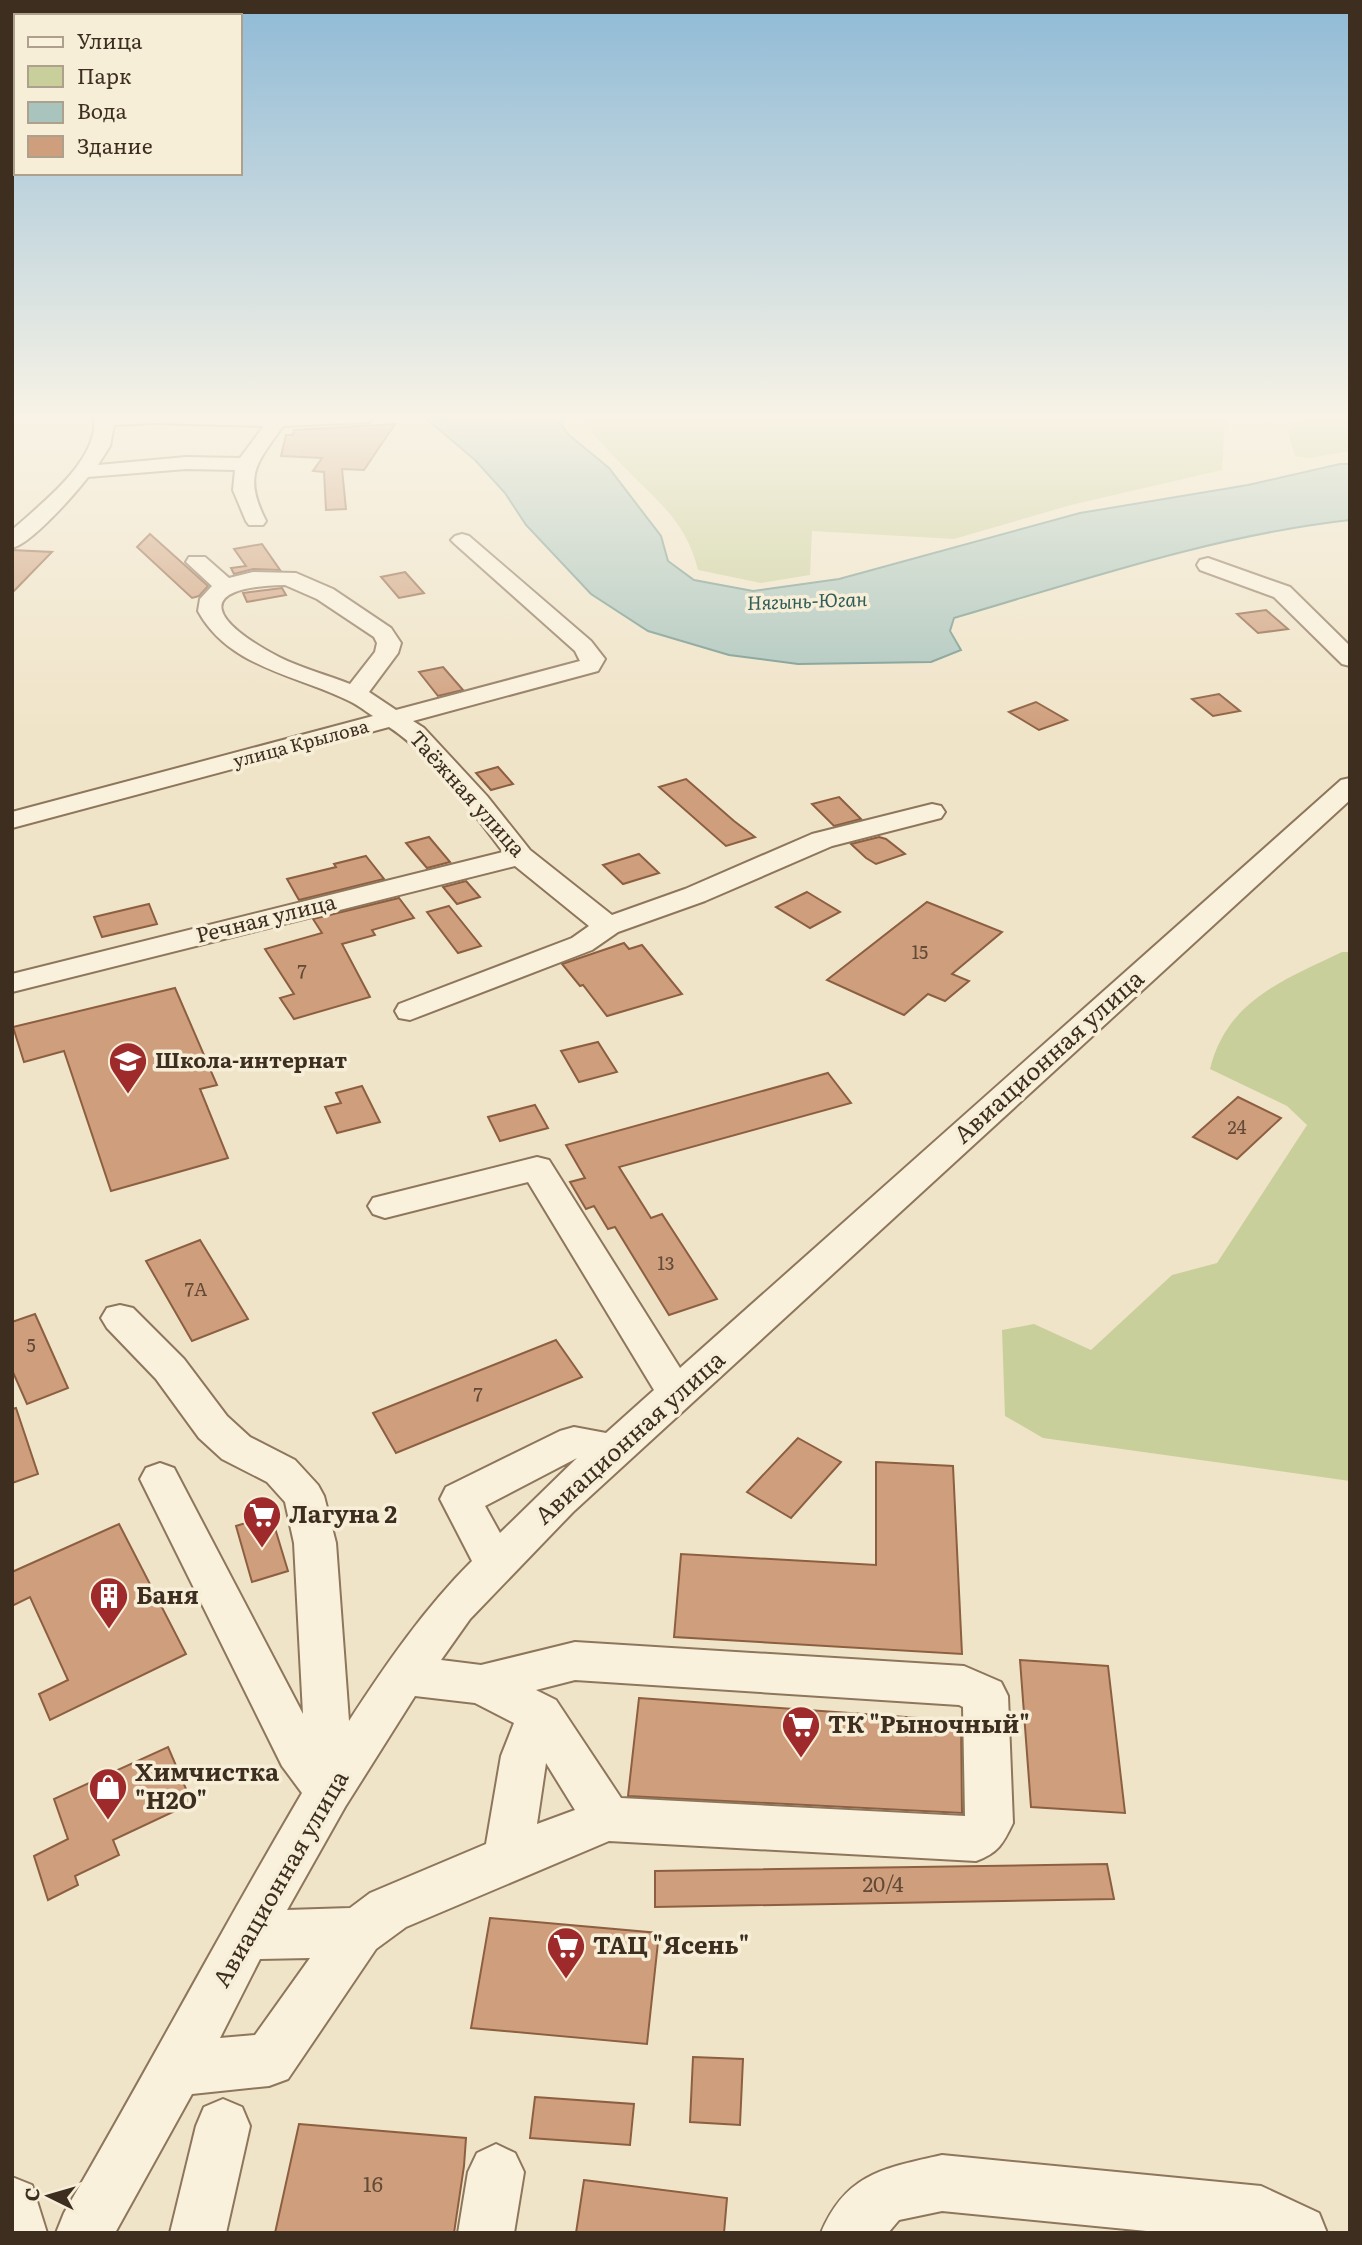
<svg xmlns="http://www.w3.org/2000/svg" width="1362" height="2245" font-family="Literata,serif">
  <style>
    .green { fill: #c9cf9b }
    .water { fill: #a9c4bc; stroke: #6f938a; stroke-width: 2 }
    .building { fill: #cf9f7d; stroke: #8d5f41; stroke-width: 2 }
    .lines { fill: none; stroke-linecap: round; stroke-linejoin: round }
    .minor-casing { stroke: #8d765c; stroke-width: 4 }
    .minor { fill: #faf1dc; fill-rule: evenodd }
    .labels { text-anchor: middle; stroke-width: 7; stroke-linejoin: round; paint-order: stroke }
    .far-street-label { font-size: 18px; fill: #3d2e20; stroke: #f7eed8 }
    .number-label { font-size: 18px; fill: #624a37 }
    .far-water-label { font-size: 19px; font-style: italic; fill: #2f5d5a; stroke: #f7eed8 }
    .street-label { font-size: 21px; fill: #3d2e20; stroke: #f7eed8 }
    .poi-label { font-size: 21px; font-weight: bold; fill: #3d2e20; stroke: #f7eed8; text-anchor: start }
    .near-number-label { font-size: 21px; fill: #624a37 }
    .near-street-label { font-size: 24px; fill: #3d2e20; stroke: #f7eed8 }
    .near-poi-label { font-size: 24px; font-weight: bold; fill: #3d2e20; stroke: #f7eed8; text-anchor: start }
  </style>
  <rect width="100%" height="100%" fill="#f0e4c8"/>
  <g class="green">
    <path d="M577 415H1235L1225 422 1222 470 1071 505 954 539 812 531 810 575 761 583 698 570C686 521 657 501 624 467 608 451 592 433 577 415Z"/>
    <path d="M1299 415H1350V451L1310 458 1295 456 1288 433Z"/>
    <path d="M1342 952H1350V1481L1043 1438 1005 1416 1002 1330 1034 1324 1091 1350 1172 1275 1217 1263 1307 1125 1287 1106 1210 1069C1227 1000 1284 980 1342 952Z"/>
  </g>
  <path class="water" d="M422 415H554L569 435 609 468 661 536 668 561 694 580 753 591 839 579 1080 513 1248 485 1340 464H1350V520C1215 535 1084 580 954 618L950 631 961 650 931 662 798 664 729 655 648 631 591 594 526 525 505 493 475 460Z"/>
  <g class="building">
    <path d="M395 424 364 470 342 469 346 509 326 510 324 472 313 471 322 458 281 456 286 435H293L294 430Z"/>
    <path d="M150 534 208 586 199 596 192 598 137 547Z"/>
    <path d="M262 544 280 570 253 569 234 574 231 568 246 566 234 549Z"/>
    <path d="M12 550 52 552 12 593Z"/>
    <path d="M405 572 424 593 399 598 381 577Z"/>
    <path d="M282 588 286 595 247 602 243 593Z"/>
    <path d="M1266 610 1288 629 1258 633 1237 614Z"/>
    <path d="M443 667 463 690 438 696 419 672Z"/>
    <path d="M1219 694 1240 711 1213 716 1192 699Z"/>
    <path d="M1036 702 1067 720 1039 730 1009 712Z"/>
    <path d="M498 767 513 784 491 790 476 773Z"/>
    <path d="M686 779 734 821 755 837 726 846 659 787Z"/>
    <path d="M839 797 861 819 834 826 812 804Z"/>
    <path d="M429 837 450 862 427 868 406 843Z"/>
    <path d="M879 837 886 839 905 854 876 864 866 858 851 844Z"/>
    <path d="M639 854 659 873 623 884 603 865Z"/>
    <path d="M366 856 384 879 299 900 287 879 336 867 334 864Z"/>
    <path d="M466 881 480 897 457 904 443 887Z"/>
    <path d="M807 892 840 912 810 928 776 907Z"/>
    <path d="M399 898 414 918 372 930 375 935 342 944 370 997 294 1019 280 998 294 994 265 949 322 933 313 919Z"/>
    <path d="M927 902 1002 932 952 974 969 981 945 1001 928 994 904 1015 827 980Z"/>
    <path d="M149 904 157 924 102 937 94 917Z"/>
    <path d="M449 906 481 946 458 953 427 912Z"/>
    <path d="M624 943 629 949 642 945 682 994 607 1016 583 985 580 986 562 964Z"/>
    <path d="M175 988 217 1085 200 1089 228 1158 111 1191 64 1051 24 1062 13 1027Z"/>
    <path d="M598 1042 617 1072 579 1082 561 1051Z"/>
    <path d="M828 1073 851 1103 619 1167 651 1218 662 1214 717 1299 669 1315 615 1227 608 1229 594 1206 586 1209 570 1182 585 1178 566 1145Z"/>
    <path d="M362 1086 380 1122 337 1133 325 1107 341 1103 336 1093Z"/>
    <path d="M1238 1097 1281 1118 1237 1159 1193 1137Z"/>
    <path d="M535 1105 548 1128 500 1141 488 1117Z"/>
    <path d="M200 1240 248 1319 192 1341 146 1261Z"/>
    <path d="M35 1314 68 1388 27 1404 12 1370V1322Z"/>
    <path d="M556 1340 582 1377 396 1453 373 1413Z"/>
    <path d="M16 1408 38 1474 12 1483V1409Z"/>
    <path d="M798 1438 841 1462 791 1518 747 1492Z"/>
    <path d="M876 1462 953 1466 962 1654 674 1637 681 1554 876 1565Z"/>
    <path d="M271 1515 288 1571 252 1582 236 1526Z"/>
    <path d="M119 1524 186 1654 50 1720 39 1694 68 1680 30 1597 12 1606V1572Z"/>
    <path d="M1020 1660 1108 1666 1125 1813 1031 1807Z"/>
    <path d="M639 1698 961 1721 962 1813 628 1796Z"/>
    <path d="M168 1747 192 1803 113 1840 119 1855 75 1876 78 1885 48 1900 34 1856 68 1839 54 1799Z"/>
    <path d="M1107 1864 1114 1899 655 1907V1871Z"/>
    <path d="M490 1918 659 1933 647 2044 471 2028Z"/>
    <path d="M693 2057 743 2059 740 2125 690 2122Z"/>
    <path d="M535 2097 634 2104 630 2145 530 2138Z"/>
    <path d="M299 2124 466 2138 464 2166 454 2233H275Z"/>
    <path d="M584 2180 727 2198 724 2233H576Z"/>
  </g>
  <g class="lines">
    <g class="minor-casing">
      <g id="minor">
        <path d="M94 415H377V416L368 422 283 426C256 464 243 476 266 521L263 525H249L246 521 233 490 235 470 186 469 88 477C75 494 31 544 12 548V530C42 503 101 459 94 415ZM154 423 264 426 240 458 186 457 98 465 110 446 114 425Z"/>
        <path d="M462 534 469 536 591 641 605 659 598 671 413 721 424 728 487 796 530 850 612 915 685 889 812 834 932 804 941 806 945 812 941 818 832 846 705 901 618 932 592 950 410 1020 399 1018 395 1011 399 1004 572 938 589 926 515 866 12 992V974L503 852C471 810 433 756 389 727L12 828V812L373 716C364 710 355 703 345 699 292 674 228 666 198 611L200 599 212 586 186 562 189 557H205L229 578 253 572 296 573 333 589 391 628 401 643 398 653 369 692 396 710 580 661 575 651 455 544 451 540 455 536ZM285 585 317 599 374 637 377 643 375 652 350 684C327 675 301 668 279 657 214 623 189 587 285 585Z"/>
        <path d="M1208 558 1290 587 1350 646V666L1342 664 1274 597 1200 570 1197 565 1200 560Z"/>
        <path d="M1350 778V800L573 1512 470 1619 441 1660 481 1665 575 1642 964 1666 1001 1682 1008 1696 1013 1823C1003 1844 998 1853 976 1861L609 1841 406 1927 376 1949 288 2079 269 2086 192 2094 115 2233H56L64 2213C145 2074 220 1932 302 1793L282 1766 140 1479 146 1468 160 1463 174 1468 303 1714 294 1543 285 1502 267 1482 222 1459 199 1438 156 1379 107 1328 101 1318 107 1308 120 1305 133 1308 184 1359 227 1416 250 1437 295 1460 318 1485 324 1496 336 1543 349 1721C386 1664 424 1609 472 1561L440 1499 446 1487 560 1431 574 1427 606 1433 654 1390 528 1182 385 1218 373 1214 368 1206 373 1198 537 1157 549 1160 680 1368 1341 780ZM577 1458 500 1533 485 1506ZM575 1680 959 1705 963 1707 965 1816 621 1798 556 1700 536 1690ZM415 1696 475 1703 514 1723 501 1756 486 1844 370 1893 350 1908 287 1910 345 1807ZM546 1763 575 1810 537 1824ZM310 1958 255 2035 220 2038 260 1959Z"/>
        <path d="M223 2099 242 2107 250 2126 226 2233H170L196 2126 204 2107Z"/>
        <path d="M496 2144 515 2153 524 2172 514 2233H458L468 2172 477 2153Z"/>
        <path d="M942 2155 1261 2186 1319 2213 1327 2233H1167L942 2211 899 2220 888 2233H821C846 2173 885 2168 942 2155Z"/>
        <path d="M12 2177 32 2185 47 2233H12Z"/>
      </g>
    </g>
    <use href="#minor" class="minor"/>
  </g>
  <linearGradient id="sky" x2="0" y2="1"><stop stop-color="#8fbad6"/><stop offset="0.57" stop-color="#f8f3e6"/><stop offset="1" stop-color="#f8f3e6" stop-opacity="0"/></linearGradient>
  <rect width="1362" height="730" fill="url(#sky)"/>
  <defs>
    <g id="school-pin" transform="scale(2.0125)"><path d="M0 17L-7.5 6A9.5 9.5 0 1 1 7.5 6Z" fill="#9e2a2b" stroke="#f7eed8"/><path d="M0-5L7-2L0 1L-7-2ZM-4 1L0 2.5L4 1V4Q0 6-4 4Z" fill="#fff"/></g>
    <g id="supermarket-pin" transform="scale(2.0125)"><path d="M0 17L-7.5 6A9.5 9.5 0 1 1 7.5 6Z" fill="#9e2a2b" stroke="#f7eed8"/><path d="M-6-5.5h2.5l.6 2H6L4.5 2H-2.5L-4.4-4H-6ZM-1.5 3.2a1.3 1.3 0 1 0 .1 0ZM3 3.2a1.3 1.3 0 1 0 .1 0Z" fill="#fff"/></g>
    <g id="building-pin" transform="scale(2.0125)"><path d="M0 17L-7.5 6A9.5 9.5 0 1 1 7.5 6Z" fill="#9e2a2b" stroke="#f7eed8"/><path d="M-4-6H4V6H1V3H-1V6H-4ZM-2.5-4.3h1.7v1.8h-1.7ZM.8-4.3h1.7v1.8H.8ZM-2.5-1h1.7V.8h-1.7ZM.8-1h1.7V.8H.8Z" fill="#fff"/></g>
    <g id="shop-pin" transform="scale(2.0125)"><path d="M0 17L-7.5 6A9.5 9.5 0 1 1 7.5 6Z" fill="#9e2a2b" stroke="#f7eed8"/><path d="M-5-2.5h2.3a2.7 3.5 0 0 1 5.4 0H5L5.5 6h-11ZM-1.5-2.5h3a1.5 2.3 0 0 0-3 0Z" fill="#fff"/></g>
  </defs>
  <g fill-rule="evenodd">
    <use href="#school-pin" x="128" y="1061"/>
    <use href="#supermarket-pin" x="262" y="1515"/>
    <use href="#building-pin" x="109" y="1596"/>
    <use href="#supermarket-pin" x="801" y="1725"/>
    <use href="#shop-pin" x="108" y="1787"/>
    <use href="#supermarket-pin" x="566" y="1946"/>
  </g>
  <g class="labels">
    <g class="far-street-label">
      <text transform="translate(301 744) rotate(-15)" y="6">улица Крылова</text>
    </g>
    <g class="number-label">
      <text x="920" y="959">15</text>
      <text x="302" y="978">7</text>
      <text x="1237" y="1134">24</text>
      <text x="666" y="1270">13</text>
      <text x="196" y="1296">7А</text>
      <text x="31" y="1352">5</text>
      <text x="478" y="1401">7</text>
    </g>
    <g class="far-water-label">
      <text transform="translate(807 601) rotate(-2)" y="7">Нягынь-Юган</text>
    </g>
    <g class="street-label">
      <text transform="translate(467 794) rotate(48)" y="7">Таёжная улица</text>
      <text transform="translate(266 919) rotate(-14)" y="7">Речная улица</text>
    </g>
    <g class="poi-label">
      <text x="155" y="1068">Школа-интернат</text>
    </g>
    <g class="near-number-label">
      <text x="883" y="1892">20/4</text>
      <text x="373" y="2192">16</text>
    </g>
    <g class="near-street-label">
      <text transform="translate(1049 1057) rotate(-42)" y="8">Авиационная улица</text>
      <text transform="translate(630 1438) rotate(-42)" y="8">Авиационная улица</text>
      <text transform="translate(281 1879) rotate(-60)" y="8">Авиационная улица</text>
    </g>
    <g class="near-poi-label">
      <text x="289" y="1523">Лагуна 2</text>
      <text x="136" y="1604">Баня</text>
      <text x="828" y="1733">ТК "Рыночный"</text>
      <text x="135" y="1781">Химчистка<tspan x="135" dy="28">"H2O"</tspan></text>
      <text x="593" y="1954">ТАЦ "Ясень"</text>
    </g>
  </g>
  <rect width="1362" height="2245" fill="none" stroke="#3d2e20" stroke-width="28"/>
  <rect x="14" y="14" width="228" height="161" fill="#f7eed8" stroke="#ada18e" stroke-width="2"/>
  <rect x="28" y="37" width="35" height="10" fill="#faf1dc" stroke="#ada18e" stroke-width="2"/>
  <text x="77" y="49" font-size="21" fill="#3d2e20">Улица</text>
  <rect x="28" y="66" width="35" height="21" fill="#c9cf9b" stroke="#ada18e" stroke-width="2"/>
  <text x="77" y="84" font-size="21" fill="#3d2e20">Парк</text>
  <rect x="28" y="102" width="35" height="21" fill="#a9c4bc" stroke="#ada18e" stroke-width="2"/>
  <text x="77" y="119" font-size="21" fill="#3d2e20">Вода</text>
  <rect x="28" y="136" width="35" height="21" fill="#cf9f7d" stroke="#ada18e" stroke-width="2"/>
  <text x="77" y="154" font-size="21" fill="#3d2e20">Здание</text>
  <g transform="translate(49 2196) rotate(275)" stroke="#f7eed8" stroke-width="5" paint-order="stroke">
  <path d="M0-5L12 26L0 18L-12 26Z" fill="#3d2e20"/>
  <text y="-10" font-size="19" font-weight="bold" text-anchor="middle" fill="#3d2e20">С</text>
  </g>
</svg>
